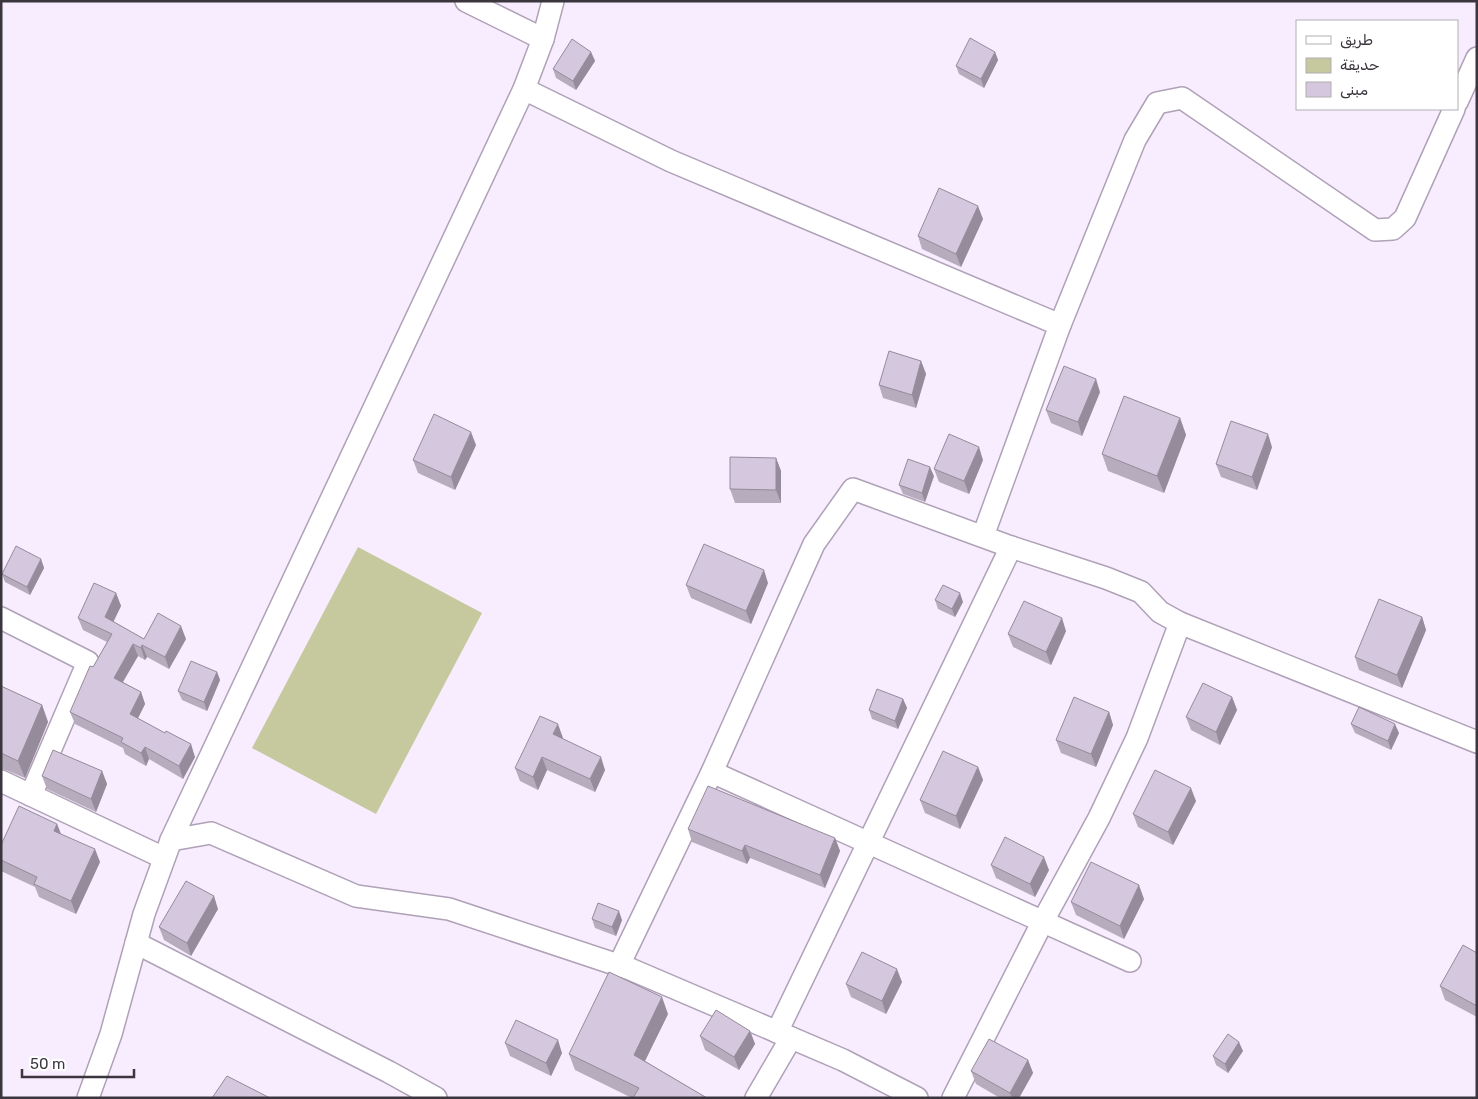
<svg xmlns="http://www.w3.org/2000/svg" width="1478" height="1099" font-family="Rubik,Cairo,sans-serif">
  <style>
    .green { fill: #c6c89d }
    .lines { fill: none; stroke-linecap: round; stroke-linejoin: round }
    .minor-casing { stroke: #afa1b7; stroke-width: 24 }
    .minor { stroke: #fff; stroke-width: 21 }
    .wall { fill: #b7abbe }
    .shaded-wall { fill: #958b9b }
    .building { fill: #d5c7dd; stroke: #958b9b }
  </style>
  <rect width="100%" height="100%" fill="#f8edff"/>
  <path class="green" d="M358 547 482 613 376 814 252 748Z"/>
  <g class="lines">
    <g class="minor-casing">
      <g id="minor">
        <path d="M543 39 553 1"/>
        <path d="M524 89 671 161 1060 325 983 536"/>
        <path d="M1457 102 1477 58"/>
        <path d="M1060 325 1135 140 1157 103 1182 98 1375 230 1393 229 1405 218 1454 109"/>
        <path d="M1 618 88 662 31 795"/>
        <path d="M712 772 1130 961"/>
        <path d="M1 781 164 858"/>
        <path d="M171 840 211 833 356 896 449 909 630 969 843 1060 917 1098"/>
        <path d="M136 943 389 1072 436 1098"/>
        <path d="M619 965 712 772 814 544 853 489 1011 547 1106 578 1141 592 1160 612 1180 623 1477 742"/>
        <path d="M777 1032 1011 547"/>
        <path d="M88 1098 111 1034 144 914 171 840 524 89 543 39 466 1"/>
        <path d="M756 1098 791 1038"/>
        <path d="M953 1098 1043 921 1099 818 1137 738 1180 623"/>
      </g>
    </g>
    <use href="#minor" class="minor"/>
  </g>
  <g class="wall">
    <path d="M591 52 595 61 576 90 556 78 553 69Z"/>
    <path d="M995 52 998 60 984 88 959 74 956 66Z"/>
    <path d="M983 219 961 267 922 249 918 236Z"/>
    <path d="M921 361 926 374 916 408 883 398 879 385Z"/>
    <path d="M1100 392 1082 436 1051 423 1046 410Z"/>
    <path d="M1180 418 1186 435 1164 493 1108 471 1102 454Z"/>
    <path d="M476 445 455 490 418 473 413 460Z"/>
    <path d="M1272 447 1257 490 1221 477 1216 464Z"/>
    <path d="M776 458 781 471V503H735L730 489Z"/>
    <path d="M983 460 969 494 939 482 934 469Z"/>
    <path d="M934 476 925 502 903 494 899 485Z"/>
    <path d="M41 559 44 568 30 595 5 582 2 574Z"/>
    <path d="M768 583 751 624 691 598 686 585Z"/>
    <path d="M116 593 121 606 113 621 144 639H186L169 669 147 657 145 660 138 656 123 682 141 692 145 704 138 718 195 757 183 779 149 759 146 766 125 754 123 748 75 724 70 712 93 667 107 642 83 630 78 618Z"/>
    <path d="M935 600 963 602 955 617 938 609Z"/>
    <path d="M1422 617 1426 630 1402 688 1359 670 1355 657Z"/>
    <path d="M1066 631 1051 665 1013 647 1008 634Z"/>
    <path d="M217 672 220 680 207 711 182 700 178 691Z"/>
    <path d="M1 686 42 705 48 722 25 778 6 770 1 769Z"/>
    <path d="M1232 697 1237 710 1220 745 1191 730 1186 717Z"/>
    <path d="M903 699 907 708 898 729 872 719 869 710Z"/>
    <path d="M1109 712 1113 725 1096 767 1061 753 1056 740Z"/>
    <path d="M1351 724 1399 733 1391 750 1355 733Z"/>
    <path d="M563 738 562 739 605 770 595 792 547 770 538 790 520 781 515 768Z"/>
    <path d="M978 767 983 780 960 829 925 813 920 800Z"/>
    <path d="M102 771 107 784 96 812 47 789 42 776Z"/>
    <path d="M1196 801 1173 845 1138 827 1133 814Z"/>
    <path d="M57 824 61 834 100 862 76 914 39 897 35 887 1 871V845Z"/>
    <path d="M688 829 835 838 840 851 825 888 750 858 747 864 692 842Z"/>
    <path d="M991 865 1049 870 1035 897 996 878Z"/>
    <path d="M1144 899 1124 939 1076 915 1071 902Z"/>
    <path d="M218 909 191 956 164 940 159 927Z"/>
    <path d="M592 919 622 920 616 936 595 928Z"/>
    <path d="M1477 953V1017L1445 1000 1440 986Z"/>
    <path d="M902 982 886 1014 851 997 846 984Z"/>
    <path d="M668 1014 645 1061 707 1098H632L575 1070 569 1054Z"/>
    <path d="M750 1031 755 1044 739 1070 705 1050 700 1036Z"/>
    <path d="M505 1043 562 1053 551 1076 510 1056Z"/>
    <path d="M1243 1051 1228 1073 1216 1065 1213 1056Z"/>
    <path d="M1028 1060 1033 1073 1019 1098H1000L976 1084 971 1071Z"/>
  </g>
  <g class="shaded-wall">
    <path d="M591 52 595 61 576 90 573 81Z"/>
    <path d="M995 52 998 60 984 88 981 79Z"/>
    <path d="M978 206 983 219 961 267 956 254Z"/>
    <path d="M921 361 926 374 916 408 912 395Z"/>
    <path d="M1096 379 1100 392 1082 436 1078 422Z"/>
    <path d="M1180 418 1186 435 1164 493 1157 476Z"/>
    <path d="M471 432 476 445 455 490 451 477Z"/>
    <path d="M1268 434 1272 447 1257 490 1252 477Z"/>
    <path d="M979 447 983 460 969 494 964 481Z"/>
    <path d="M776 458 781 471V503L776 490Z"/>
    <path d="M930 467 934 476 925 502 922 493Z"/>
    <path d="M41 559 44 568 30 595 27 587Z"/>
    <path d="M764 570 768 583 751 624 746 611Z"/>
    <path d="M116 593 121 606 110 629 105 617Z"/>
    <path d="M960 593 963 602 955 617 952 609Z"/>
    <path d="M1422 617 1426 630 1402 688 1397 675Z"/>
    <path d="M1062 618 1066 631 1051 665 1046 652Z"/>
    <path d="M181 626 186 639 169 669 165 657Z"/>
    <path d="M133 644 138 656 118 690 114 678Z"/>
    <path d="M142 645 147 657 145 660 141 648Z"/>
    <path d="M217 672 220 680 207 711 204 702Z"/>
    <path d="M141 692 145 704 134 726 130 714Z"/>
    <path d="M1232 697 1237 710 1220 745 1216 732Z"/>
    <path d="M903 699 907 708 898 729 895 721Z"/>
    <path d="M42 705 48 722 25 778 18 761Z"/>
    <path d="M1109 712 1113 725 1096 767 1091 754Z"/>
    <path d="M558 724 563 738 558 748 553 734Z"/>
    <path d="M1395 724 1399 733 1391 750 1388 741Z"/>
    <path d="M191 744 195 757 183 779 179 766Z"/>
    <path d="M145 747 149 759 146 766 141 753Z"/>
    <path d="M542 757 547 770 538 790 533 777Z"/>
    <path d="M601 757 605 770 595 792 590 779Z"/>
    <path d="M978 767 983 780 960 829 956 816Z"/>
    <path d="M102 771 107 784 96 812 91 799Z"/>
    <path d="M1191 788 1196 801 1173 845 1168 832Z"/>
    <path d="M57 824 62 837 54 831Z"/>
    <path d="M835 838 840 851 825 888 820 875Z"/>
    <path d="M745 845 750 858 747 864 742 851Z"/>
    <path d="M95 849 100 862 76 914 71 901Z"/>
    <path d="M1044 857 1049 870 1035 897 1030 884Z"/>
    <path d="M1139 885 1144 899 1124 939 1120 926Z"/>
    <path d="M214 896 218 909 191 956 187 943Z"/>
    <path d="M619 911 622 920 616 936 612 927Z"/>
    <path d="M897 969 902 982 886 1014 882 1001Z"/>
    <path d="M662 997 668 1014 640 1071 634 1055Z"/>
    <path d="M750 1031 755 1044 739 1070 734 1057Z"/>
    <path d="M558 1040 562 1053 551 1076 546 1063Z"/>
    <path d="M1239 1042 1243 1051 1228 1073 1225 1064Z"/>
    <path d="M1028 1060 1033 1073 1019 1098H1012L1010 1093Z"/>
  </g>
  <g class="building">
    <path d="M970 38 995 52 981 79 956 66Z"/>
    <path d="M572 39 591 52 573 81 553 69Z"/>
    <path d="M939 188 978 206 956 254 918 236Z"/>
    <path d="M889 351 921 361 912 395 879 385Z"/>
    <path d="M1064 366 1096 379 1078 422 1046 410Z"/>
    <path d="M1124 396 1180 418 1157 476 1102 454Z"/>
    <path d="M434 414 471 432 451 477 413 460Z"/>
    <path d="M1231 421 1268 434 1252 477 1216 464Z"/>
    <path d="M949 434 979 447 964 481 934 469Z"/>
    <path d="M730 457 776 458V490L730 489Z"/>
    <path d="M908 459 930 467 922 493 899 485Z"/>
    <path d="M704 544 764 570 746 611 686 585Z"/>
    <path d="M16 546 41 559 27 587 2 574Z"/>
    <path d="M94 583 116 593 105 617 144 639 158 613 181 626 165 657 142 645 141 648 133 644 114 678 141 692 130 714 165 733 166 731 191 744 179 766 145 747 141 753 121 742 123 738 70 712 90 666 93 667 112 634 78 618Z"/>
    <path d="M943 585 960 593 952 609 935 600Z"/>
    <path d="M1379 599 1422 617 1397 675 1355 657Z"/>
    <path d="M1024 601 1062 618 1046 652 1008 634Z"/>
    <path d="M191 661 217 672 204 702 178 691Z"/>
    <path d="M1203 683 1232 697 1216 732 1186 717Z"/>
    <path d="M1 686 42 705 18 761 1 753Z"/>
    <path d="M877 689 903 699 895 721 869 710Z"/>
    <path d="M1074 697 1109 712 1091 754 1056 740Z"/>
    <path d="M1359 707 1395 724 1388 741 1351 724Z"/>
    <path d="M540 716 558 724 553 734 601 757 590 779 542 757 533 777 515 768Z"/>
    <path d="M53 750 102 771 91 799 42 776Z"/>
    <path d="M943 751 978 767 956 816 920 800Z"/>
    <path d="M1155 770 1191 788 1168 832 1133 814Z"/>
    <path d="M708 786 835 838 820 875 745 845 742 851 688 829Z"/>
    <path d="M19 806 57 824 54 831 95 849 71 901 34 884 37 877 1 860V845Z"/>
    <path d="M1005 837 1044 857 1030 884 991 865Z"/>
    <path d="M1091 862 1139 885 1120 926 1071 902Z"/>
    <path d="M186 881 214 896 187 943 159 927Z"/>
    <path d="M598 903 619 911 612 927 592 919Z"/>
    <path d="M1463 945 1477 953V1006L1440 986Z"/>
    <path d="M862 952 897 969 882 1001 846 984Z"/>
    <path d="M609 972 662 997 634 1055 707 1098H633L639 1088 569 1054Z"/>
    <path d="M716 1010 750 1031 734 1057 700 1036Z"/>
    <path d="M516 1020 558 1040 546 1063 505 1043Z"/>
    <path d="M1228 1034 1239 1042 1225 1064 1213 1056Z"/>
    <path d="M989 1039 1028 1060 1010 1093 971 1071Z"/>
    <path d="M227 1076 270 1098H212Z"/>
  </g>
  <rect width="1478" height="1099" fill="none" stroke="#3b353e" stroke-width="5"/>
  <rect x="1296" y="20" width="162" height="90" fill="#ffffff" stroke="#b1aeb2"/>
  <rect x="1306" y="36" width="25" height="8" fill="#ffffff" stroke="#b1aeb2"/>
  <text x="1340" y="45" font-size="15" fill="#3b353e">طريق</text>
  <rect x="1306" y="58" width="25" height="15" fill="#c6c89d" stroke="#b1aeb2"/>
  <text x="1340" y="70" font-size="15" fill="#3b353e">حديقة</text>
  <rect x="1306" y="82" width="25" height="15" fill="#d5c7dd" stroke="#b1aeb2"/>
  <text x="1340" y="95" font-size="15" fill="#3b353e">مبنى</text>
  <path d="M22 1069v8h112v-8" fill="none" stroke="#3b353e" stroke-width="2.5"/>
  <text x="30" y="1069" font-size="15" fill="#3b353e" stroke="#ffffff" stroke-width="4" paint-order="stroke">50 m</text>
</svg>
